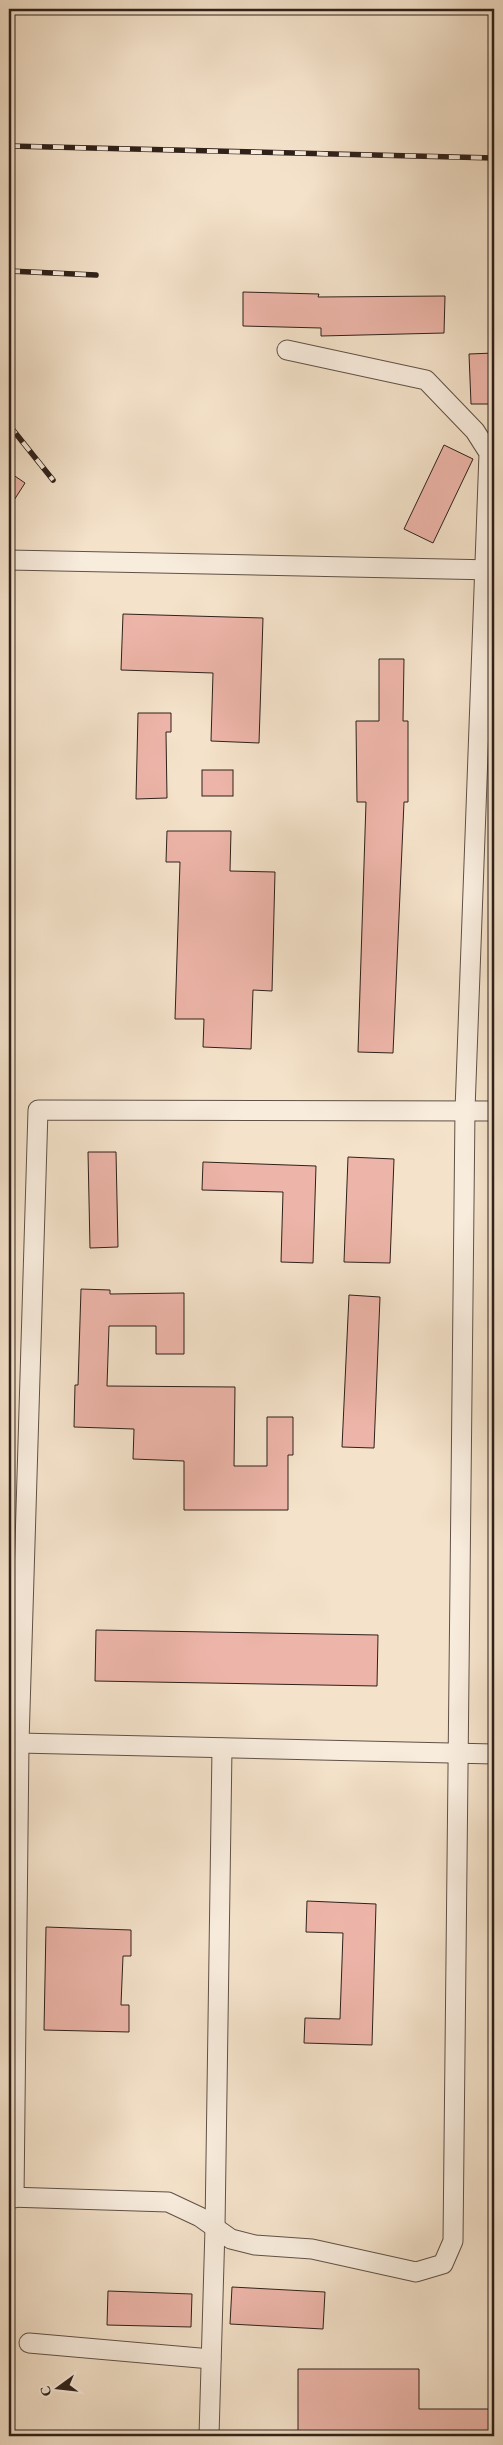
<svg xmlns="http://www.w3.org/2000/svg" width="503" height="2445" font-family="'EB Garamond',serif">
  <style>
    .building { fill: #edb5a9; stroke: #2f211a }
    .lines { fill: none; stroke-linecap: round; stroke-linejoin: round }
    .minor-casing { stroke: #605146; stroke-width: 21 }
    .minor { stroke: #f8ecdd; stroke-width: 19 }
    .rail-casing { stroke: #2f211a; stroke-width: 5.5 }
    .rail { stroke: #f8ecdd; stroke-width: 4; stroke-dasharray: 11; stroke-linecap: butt }
  </style>
  <rect width="100%" height="100%" fill="#f4e2ca"/>
  <filter id="stains"><feTurbulence type="fractalNoise" baseFrequency=".004" numOctaves="4"/><feColorMatrix values="0 0 0 0 .2 0 0 0 0 .09 0 0 0 0 .02 0 0 0 .5 -.17"/></filter>
  <radialGradient id="worn" r=".72"><stop offset=".6" stop-color="#630" stop-opacity="0"/><stop offset="1" stop-color="#630" stop-opacity=".3"/></radialGradient>
  <g class="building">
    <path d="M243 292 319 294 318 297 445 296 444 333 321 336V328L243 326Z"/>
    <path d="M494 353V404H471L469 354Z"/>
    <path d="M444 445 473 459 433 543 404 529Z"/>
    <path d="M9 472 25 483 9 508Z"/>
    <path d="M123 614 263 618 259 743 211 741 213 673 121 670Z"/>
    <path d="M379 659H404L403 721H408V802H404L393 1053 358 1052 366 802H357L356 721H379Z"/>
    <path d="M138 713H171V732H166L167 798 136 799Z"/>
    <rect x="202" y="770" width="31" height="26"/>
    <path d="M167 831H231L230 871 275 872 272 991 253 990 251 1049 203 1047 204 1019H175L180 862H166Z"/>
    <path d="M88 1152H116L118 1247 90 1248Z"/>
    <path d="M348 1157 394 1159 390 1263 344 1262Z"/>
    <path d="M203 1162 316 1166 313 1263 281 1262 283 1192 202 1190Z"/>
    <path d="M81 1289 110 1290V1294L184 1293V1354H156V1326H109L107 1386 235 1387 234 1466H267V1417H293V1455H288V1510H184V1461L133 1459 134 1429 74 1427 75 1385H78Z"/>
    <path d="M349 1295 380 1297 374 1448 342 1447Z"/>
    <path d="M96 1630 378 1635 377 1686 95 1681Z"/>
    <path d="M307 1901 376 1904 372 2045 304 2043 305 2018 340 2019 343 1933 306 1932Z"/>
    <path d="M46 1927 131 1930V1956H123L121 2005H129V2032L44 2030Z"/>
    <path d="M232 2287 325 2292 323 2329 230 2324Z"/>
    <path d="M108 2291 192 2294 191 2327 107 2325Z"/>
    <path d="M298 2369H419V2409H494V2436H298Z"/>
  </g>
  <g class="lines">
    <g class="minor-casing">
      <g id="minor">
        <path d="M9 560 494 570"/>
        <path d="M9 1743H19L38 1110 494 1111"/>
        <path d="M9 2197 168 2202 200 2217 231 2239 255 2245 312 2249 416 2272 443 2264 453 2241 465 1110 489 453 475 431 426 380 287 350"/>
        <path d="M14 2198 19 1743 494 1754"/>
        <path d="M29 2343 211 2359"/>
        <path d="M209 2436 215 2228 222 1748"/>
      </g>
    </g>
    <use href="#minor" class="minor"/>
    <g class="rail-casing">
      <g id="rail">
        <path d="M440 9 494 10"/>
        <path d="M9 146 494 158"/>
        <path d="M9 271 96 275"/>
        <path d="M9 425 53 480"/>
      </g>
    </g>
    <use href="#rail" class="rail"/>
  </g>
  <rect width="503" height="2445" fill="none" stroke="#f4e2ca" stroke-width="30"/>
  <rect x="10" y="10" width="483" height="2425" fill="none" stroke="#2f211a" stroke-width="2.5"/>
  <rect x="15" y="15" width="473" height="2415" fill="none" stroke="#2f211a"/>
  <g transform="translate(58 2388) rotate(255)" stroke="#f8ecdd" stroke-width="4" paint-order="stroke">
  <path d="M0-4L9 19L0 12L-9 19Z" fill="#2f211a"/>
  <text y="-8" font-size="14" font-weight="bold" text-anchor="middle" fill="#2f211a">С</text>
  </g>
  <rect width="100%" height="100%" filter="url(#stains)"/>
  <rect width="100%" height="100%" fill="url(#worn)"/>
</svg>
